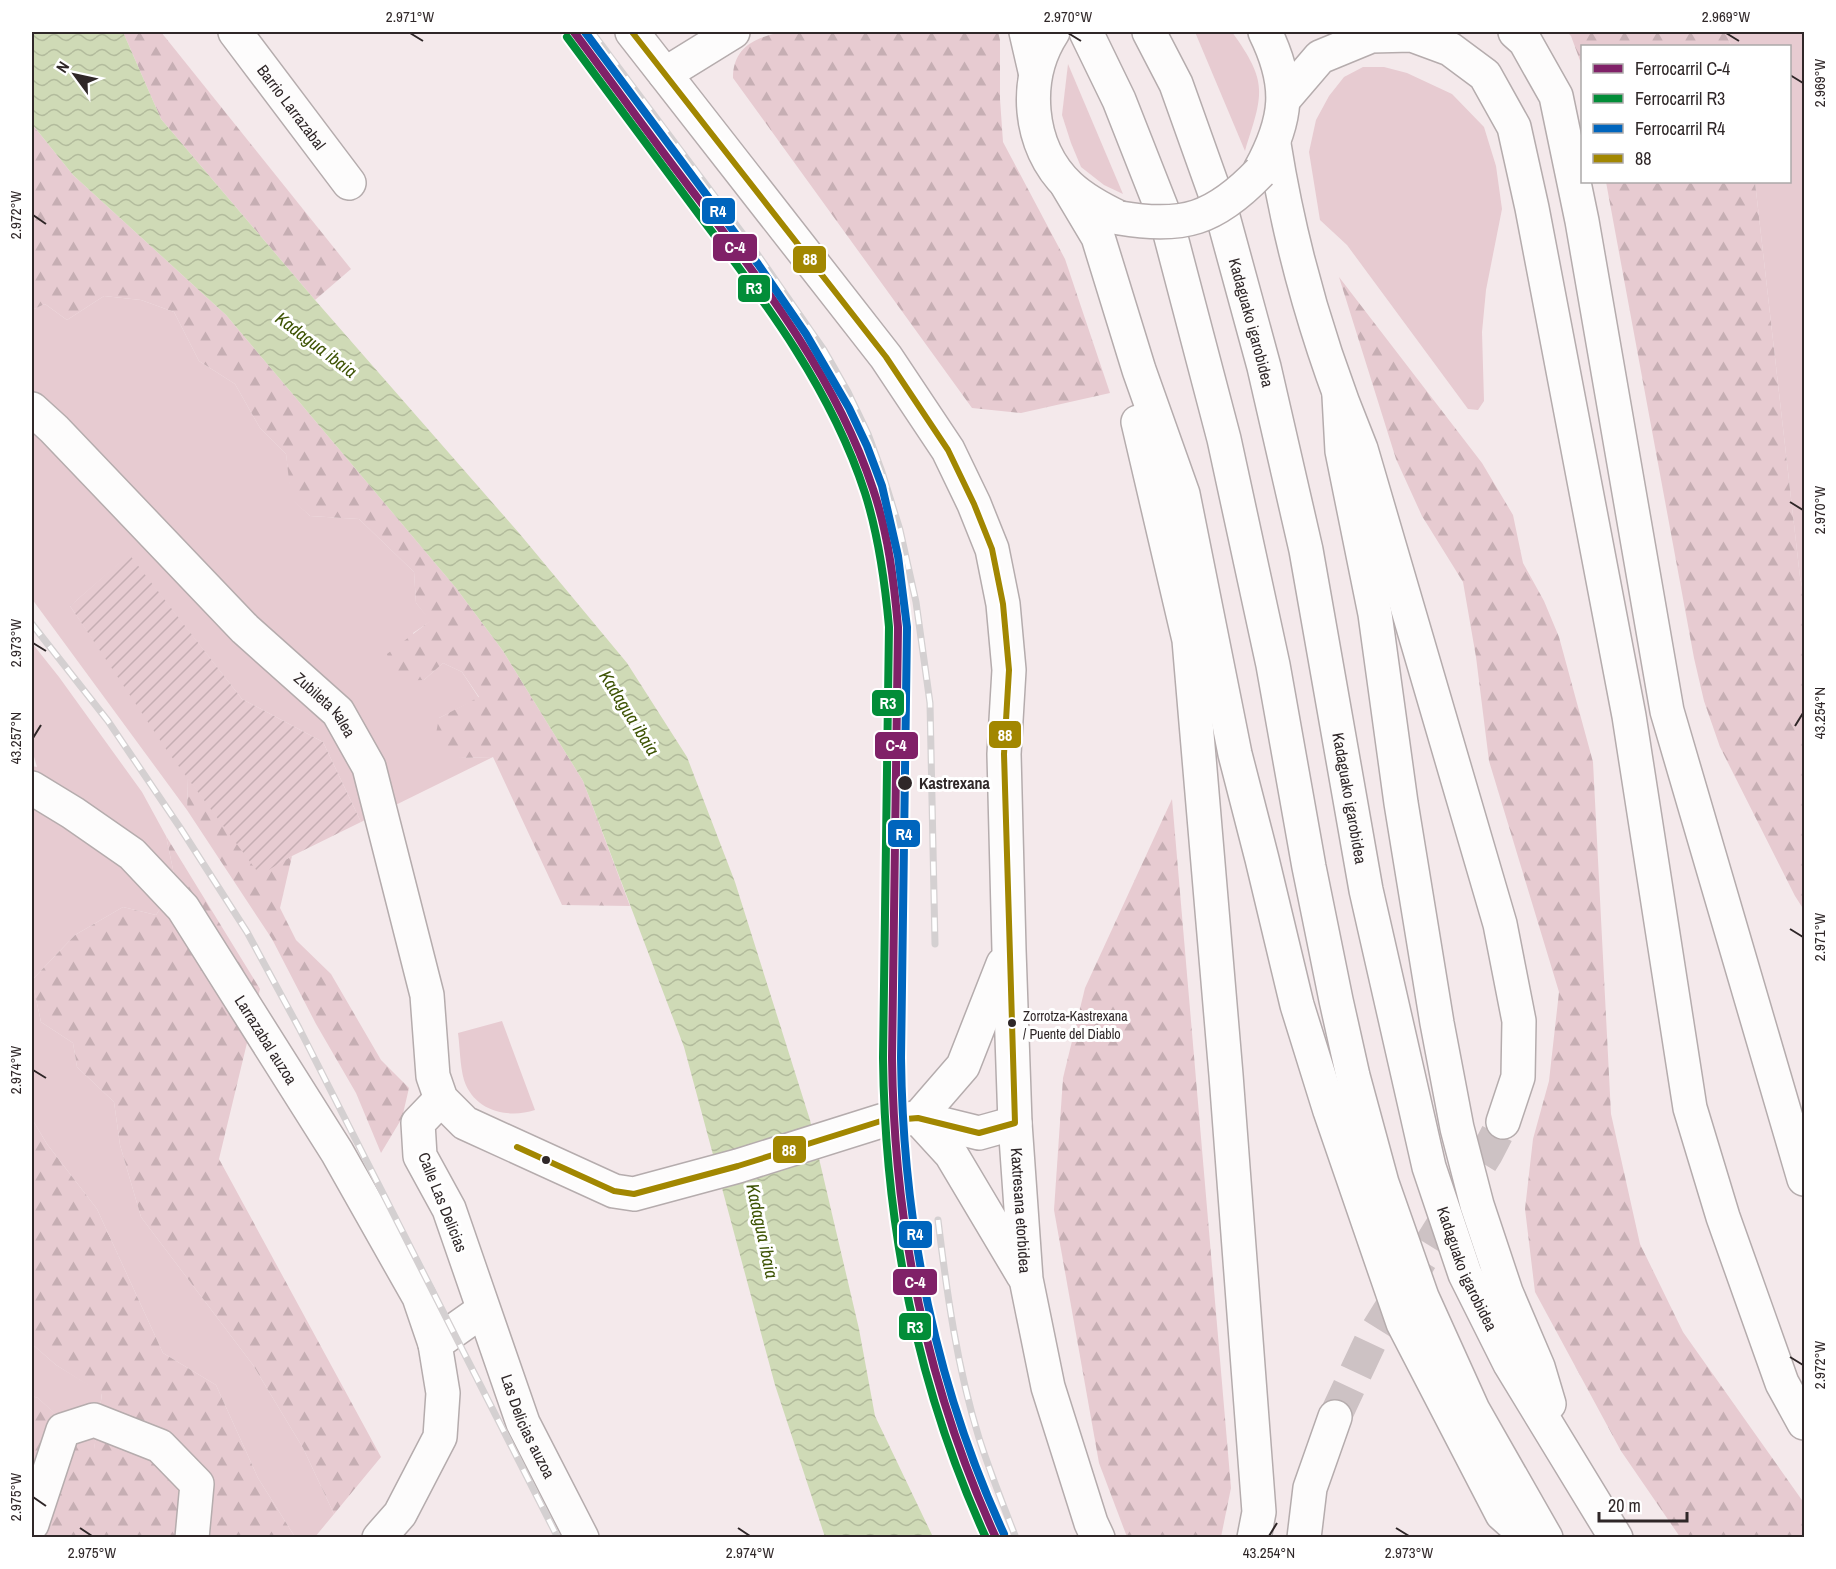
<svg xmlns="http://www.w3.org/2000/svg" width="1836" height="1569" font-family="'Archivo Narrow',sans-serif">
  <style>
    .green { fill: #e7cbd1 }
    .forest { fill: url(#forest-firs) }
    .garden { fill: url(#garden-furrows) }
    .water { fill: url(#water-waves) }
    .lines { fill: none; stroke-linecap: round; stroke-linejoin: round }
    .highway-tunnel { stroke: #cdc2c4; stroke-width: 33; stroke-dasharray: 33 16; stroke-linecap: butt }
    .minor-casing { stroke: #b5acad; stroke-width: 36 }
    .highway-casing { stroke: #b5acad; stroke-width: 36 }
    .minor { stroke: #fdfcfc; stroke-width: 33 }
    .highway { stroke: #fdfcfc; stroke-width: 33 }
    .rail-casing { stroke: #d4d0d1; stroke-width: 7 }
    .rail { stroke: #fff; stroke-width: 4.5; stroke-dasharray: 14; stroke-linecap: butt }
    .minor-bridge-casing { stroke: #b5acad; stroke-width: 36; stroke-linecap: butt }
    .minor-bridge { stroke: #fdfcfc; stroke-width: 33 }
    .bus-1-casing { stroke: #fff; stroke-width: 10 }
    .bus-1 { stroke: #a28701; stroke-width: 6 }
    .rail-1-casing { stroke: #fff; stroke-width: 12 }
    .rail-2-casing { stroke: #fff; stroke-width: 12 }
    .rail-3-casing { stroke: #fff; stroke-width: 12 }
    .rail-1 { stroke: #802168; stroke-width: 8 }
    .rail-2 { stroke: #028d38; stroke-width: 8 }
    .rail-3 { stroke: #0065bd; stroke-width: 8 }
    .ticks { fill: none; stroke: #2f2728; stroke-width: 2 }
    .stop-dot { fill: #2f2728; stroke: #fff; stroke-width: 2 }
    .labels { text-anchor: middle; stroke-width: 6; stroke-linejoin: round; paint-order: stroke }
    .bus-label { font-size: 14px; fill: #2f2728; stroke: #fff; text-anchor: start }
    .street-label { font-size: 16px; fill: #2f2728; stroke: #fff }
    .stop-label { font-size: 16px; font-weight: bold; fill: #2f2728; stroke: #fff; text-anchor: start }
    .water-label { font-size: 18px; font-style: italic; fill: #3d5303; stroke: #fff }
    .line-badge { stroke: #fff; stroke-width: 2 }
    .badge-label { font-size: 16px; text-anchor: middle; font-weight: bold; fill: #fff }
    .neatline { fill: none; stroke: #2f2728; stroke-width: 2 }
    .ticks-label { font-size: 15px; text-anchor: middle; fill: #2f2728 }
  </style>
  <defs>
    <pattern id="forest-firs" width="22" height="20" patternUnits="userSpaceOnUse" patternTransform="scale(1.5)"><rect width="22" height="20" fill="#e7cbd1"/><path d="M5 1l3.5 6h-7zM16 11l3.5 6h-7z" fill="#c6aeb3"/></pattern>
    <pattern id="garden-furrows" width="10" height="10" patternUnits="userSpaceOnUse" patternTransform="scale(1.5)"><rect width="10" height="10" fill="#e7cbd1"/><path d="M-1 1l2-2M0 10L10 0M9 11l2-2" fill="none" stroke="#c6aeb3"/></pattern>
    <pattern id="water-waves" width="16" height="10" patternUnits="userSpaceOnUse" patternTransform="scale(1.5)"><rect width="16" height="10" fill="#cfdab6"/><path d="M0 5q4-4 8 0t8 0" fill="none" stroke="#b2bb9c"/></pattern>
  </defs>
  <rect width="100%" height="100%" fill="#f4e9eb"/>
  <g class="green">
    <path d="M1195 32H1232C1269 83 1263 94 1245 151Z"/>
    <path d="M1726 32H1804V596L1800 577 1755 182H1790V46H1731Z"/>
    <path d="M1068 64 1123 194 1104 185 1081 167 1071 143 1062 115Z"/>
    <path d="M1363 67H1384L1407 73 1452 94 1484 127 1496 166 1502 209 1486 290 1482 332 1484 401 1478 410 1468 409 1347 245 1320 220 1309 152 1316 120 1329 96 1344 77Z"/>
    <path d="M104 296 141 300 174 312 199 361 235 384 260 428 286 454 292 499 310 516 359 519 414 572 416 603 431 621 413 633 424 680 443 663 462 672 479 698 439 718 460 758 493 757 361 822 323 742 242 699 129 555 70 606 188 778 187 810 32 599V310L45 304 67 320Z"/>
    <path d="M32 643 59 677 142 792 166 836 176 884 156 915 123 907 75 935 32 980 41 1022 73 1043 77 1067 114 1102 120 1145 141 1217 253 1365 303 1448 334 1514 315 1537H295L258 1478 216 1385 163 1353 97 1209 47 1144 32 1119V766L37 767 32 750Z"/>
    <path d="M502 1021 535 1110C508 1119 474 1111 464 1080 460 1066 460 1048 458 1033Z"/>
    <path d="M32 1344 56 1365 102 1393 94 1450 38 1398 32 1396Z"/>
  </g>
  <g class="forest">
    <path d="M123 32H161L351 269 315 300 161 119Z"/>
    <path d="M781 32H998L1000 40V99L1003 142 1065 259 1110 393 1021 413 972 408 733 78C733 48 754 38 781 32Z"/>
    <path d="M1567 32H1726L1731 46H1582V66L1571 36Z"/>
    <path d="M32 124 73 175 226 315 456 588 503 651 583 781 630 906 562 905 493 757 460 758 433 749 439 718 479 697 462 672 443 663 424 680 393 681 387 654 430 621 416 603 414 572 359 519 310 516 291 499 286 454 260 428 235 384 199 361 174 312 141 300 104 296 67 320 45 304 32 310Z"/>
    <path d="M1606 182H1755L1800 577 1804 596V910L1795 896 1720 747 1704 701 1694 658Z"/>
    <path d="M1339 277 1482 463 1513 515 1523 563 1544 601 1559 637 1593 762 1611 1114 1640 1244 1683 1332 1804 1503V1537H1680L1621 1451 1535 1292 1525 1209 1533 1139 1549 1081 1559 992 1489 761 1476 657 1463 582 1422 516 1396 459Z"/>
    <path d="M188 778 260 874 292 856 280 908 296 940 331 974 381 1060 409 1088 402 1118 381 1153 356 1093 316 1024 272 939 187 810Z"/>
    <path d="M1172 799 1231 1488 1221 1537H1127L1099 1463 1054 1210 1063 1078 1085 988Z"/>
    <path d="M166 836 260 989 219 1159 381 1457 334 1514 303 1448 253 1365 141 1217 120 1145 114 1102 77 1067 73 1043 41 1022 32 980 75 935 123 907 156 915 176 884Z"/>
    <path d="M32 1119 47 1144 97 1209 163 1353 216 1385 258 1478 295 1537H32V1396L38 1398 94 1449 102 1394 56 1365 32 1344Z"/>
  </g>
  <path class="garden" d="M129 554 242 699 323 742 361 822 292 856 260 875 168 752 70 606Z"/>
  <path class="water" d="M32 32H123L161 119 315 300 519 533 627 663 687 757 735 882 810 1120 859 1329 875 1416 933 1537H825L775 1385 684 1047 583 781 503 651 456 588 226 315 73 175 32 124Z"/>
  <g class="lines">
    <path class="highway-tunnel" d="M1335 1417 1371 1340 1487 1153 1503 1122"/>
    <g class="minor-casing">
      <g id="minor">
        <path id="s1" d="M235 32 349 183"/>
        <path id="s2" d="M632 32 886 357 948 450 974 504 992 549 1003 604 1009 670 1004 754 1009 950 1015 1123 1026 1279 1048 1387 1091 1523 1098 1538"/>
        <path d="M1053 32C1023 78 1027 146 1069 186 1084 200 1101 209 1120 218"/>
        <path d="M665 74 733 32"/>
        <path d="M1260 170C1288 119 1291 85 1265 32"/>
        <path id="s3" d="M32 409 54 429 245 629 338 712 369 767 427 995 433 1076 441 1099 465 1123 614 1191 634 1194 738 1166 881 1121 918 1118 979 1133 1015 1123"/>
        <path id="s4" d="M32 788 73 813 132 854 183 908 337 1152 419 1297 435 1344"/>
        <path id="s5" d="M441 1099 418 1123 420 1156 449 1209 523 1423 582 1538"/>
        <path d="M918 1118 951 1154 1023 1275"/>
        <path d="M918 1118 963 1066 1003 964"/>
        <path d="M32 1524 63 1430 94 1420 160 1446 197 1484 192 1538"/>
        <path d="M379 1538 400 1514 440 1437 443 1393 435 1344 483 1310"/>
      </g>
    </g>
    <g class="highway-casing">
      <g id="highway">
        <path d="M1026 32 1035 71"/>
        <path d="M1086 32 1119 100 1167 222 1224 439 1273 665 1309 867 1336 1000 1353 1076 1382 1183 1422 1297 1473 1410 1546 1538"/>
        <path id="s6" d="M1149 32 1176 84 1222 213 1264 367 1306 550 1366 890 1429 1167 1465 1274 1510 1364 1616 1538"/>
        <path d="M1515 32 1525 41 1556 96 1582 221 1667 711 1804 1179"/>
        <path d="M1284 99 1320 57 1371 36 1412 35 1450 49 1485 75 1514 127 1532 208 1629 716 1690 1108 1723 1217 1782 1383 1804 1423"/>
        <path d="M1274 144C1291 251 1320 350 1361 449L1500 924 1519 1021 1518 1077 1503 1122"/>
        <path d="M1067 185 1098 237 1139 370 1183 494 1235 754 1262 859 1297 1005 1330 1111 1403 1323 1502 1514 1529 1538"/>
        <path d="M1339 396 1342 451 1375 614 1401 803 1437 1023 1457 1128 1477 1205 1506 1292 1538 1367 1549 1404"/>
        <path d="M1138 422 1189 640 1226 1075 1259 1512 1254 1538"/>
        <path d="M1304 1538 1310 1488 1335 1417"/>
      </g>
    </g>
    <use href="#minor" class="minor"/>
    <use href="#highway" class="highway"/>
    <g class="rail-casing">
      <g id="rail">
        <path d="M592 32 749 242 824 350 848 392 868 434 882 472 900 530 916 602 930 703 935 944"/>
        <path d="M32 624 108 721 181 829 247 932 299 1028 558 1538"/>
        <path d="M938 1220C947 1294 957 1367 979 1438 990 1472 1003 1505 1016 1538"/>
      </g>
    </g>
    <use href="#rail" class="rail"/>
    <g class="minor-bridge-casing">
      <path id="minor-bridge" d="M1120 218C1183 229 1215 219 1260 172"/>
    </g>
    <use href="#minor-bridge" class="minor-bridge"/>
    <g class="bus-1-casing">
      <path id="bus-1" d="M517 1147 614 1191 634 1194 738 1166 881 1121 918 1118 979 1133 1015 1123 1004 754 1009 670 1003 604 992 549 974 504 948 450 886 357 632 32"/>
    </g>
    <use href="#bus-1" class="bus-1"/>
    <g class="rail-1-casing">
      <path id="rail-1" d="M574 32C613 84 651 137 690 188 761 281 836 377 873 489 888 533 894 581 898 627L892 1058C894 1224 927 1387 996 1538"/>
    </g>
    <g class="rail-2-casing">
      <path id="rail-2" d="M567 37C612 98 658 159 703 220 767 304 832 391 865 493 879 537 885 582 889 627L883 1058C885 1223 917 1387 986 1538"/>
    </g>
    <g class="rail-3-casing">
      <path id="rail-3" d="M585 32 758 264 806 334 849 408 867 446 882 486 898 556 907 627 901 1058C903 1223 935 1384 1004 1534"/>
    </g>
    <use href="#rail-1" class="rail-1"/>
    <use href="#rail-2" class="rail-2"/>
    <use href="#rail-3" class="rail-3"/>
  </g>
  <path class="ticks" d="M410 33 423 41M1068 33 1081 41M1726 33 1739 41M1790 75 1803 83M33 215 46 224M1790 502 1803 510M33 643 46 651M1795 726 1803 713M33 738 41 725M1790 929 1803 937M33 1070 46 1078M1790 1357 1803 1365M33 1497 46 1506M80 1528 92 1536M738 1528 750 1536M1396 1528 1409 1536M1269 1536 1277 1523"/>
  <g class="stop-dot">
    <circle cx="905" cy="783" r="8"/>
    <circle cx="1012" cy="1023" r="5"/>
    <circle cx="546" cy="1160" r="5"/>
  </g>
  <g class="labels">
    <g class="bus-label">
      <text x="1023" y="1021">Zorrotza-Kastrexana<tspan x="1023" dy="18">/ Puente del Diablo</tspan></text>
    </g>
    <g class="street-label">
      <text dy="6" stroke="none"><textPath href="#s1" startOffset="94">Barrio Larrazabal</textPath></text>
      <text dy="6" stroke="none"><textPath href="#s6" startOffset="309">Kadaguako igarobidea</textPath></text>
      <text dy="6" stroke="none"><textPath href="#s3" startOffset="417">Zubileta kalea</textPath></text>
      <text dy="6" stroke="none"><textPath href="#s6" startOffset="795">Kadaguako igarobidea</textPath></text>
      <text dy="6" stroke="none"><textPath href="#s4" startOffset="350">Larrazabal auzoa</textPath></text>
      <text transform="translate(443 1202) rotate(68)" y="6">Calle Las Delicias</text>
      <text dy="6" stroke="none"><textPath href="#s2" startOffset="1296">Kaxtresana etorbidea</textPath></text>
      <text dy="6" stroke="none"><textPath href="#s6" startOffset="1281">Kadaguako igarobidea</textPath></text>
      <text dy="6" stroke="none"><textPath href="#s5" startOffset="358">Las Delicias auzoa</textPath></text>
    </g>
    <g class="stop-label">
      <text x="919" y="789">Kastrexana</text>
    </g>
    <g class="water-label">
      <text transform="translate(316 345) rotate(37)" y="6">Kadagua ibaia</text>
      <text transform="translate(629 713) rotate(58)" y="6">Kadagua ibaia</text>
      <text transform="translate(762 1231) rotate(78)" y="6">Kadagua ibaia</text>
    </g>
  </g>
  <g class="line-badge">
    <rect x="701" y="197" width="35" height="28" rx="6" fill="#0065bd"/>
    <rect x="712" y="233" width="46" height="29" rx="6" fill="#802168"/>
    <rect x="792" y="245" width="35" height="29" rx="6" fill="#a28701"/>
    <rect x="737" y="274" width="34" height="29" rx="6" fill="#028d38"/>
    <rect x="871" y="689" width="34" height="28" rx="6" fill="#028d38"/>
    <rect x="988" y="720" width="34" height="29" rx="6" fill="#a28701"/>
    <rect x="874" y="731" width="45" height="29" rx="6" fill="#802168"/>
    <rect x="887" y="819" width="34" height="29" rx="6" fill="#0065bd"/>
    <rect x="772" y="1135" width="35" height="29" rx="6" fill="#a28701"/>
    <rect x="898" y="1220" width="35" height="29" rx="6" fill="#0065bd"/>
    <rect x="892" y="1268" width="46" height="28" rx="6" fill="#802168"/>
    <rect x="898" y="1312" width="34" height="29" rx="6" fill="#028d38"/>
  </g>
  <g class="badge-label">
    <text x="718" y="217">R4</text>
    <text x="735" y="253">C-4</text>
    <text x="810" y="265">88</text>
    <text x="754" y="294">R3</text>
    <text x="888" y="709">R3</text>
    <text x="1005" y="741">88</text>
    <text x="896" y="751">C-4</text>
    <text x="904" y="840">R4</text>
    <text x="789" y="1156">88</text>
    <text x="915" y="1240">R4</text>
    <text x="915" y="1288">C-4</text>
    <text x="915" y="1333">R3</text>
  </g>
  <rect width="1836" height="1569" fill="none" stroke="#ffffff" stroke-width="66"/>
  <rect x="1581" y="45" width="210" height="138" fill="#ffffff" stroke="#aca9a9" stroke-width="1.5"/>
  <rect x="1593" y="64" width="30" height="9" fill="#802168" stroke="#aca9a9" stroke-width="1.5"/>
  <text x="1635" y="75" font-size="18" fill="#2f2728">Ferrocarril C-4</text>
  <rect x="1593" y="94" width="30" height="9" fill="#028d38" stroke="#aca9a9" stroke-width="1.5"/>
  <text x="1635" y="105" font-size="18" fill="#2f2728">Ferrocarril R3</text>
  <rect x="1593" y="124" width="30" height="9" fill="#0065bd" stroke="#aca9a9" stroke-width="1.5"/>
  <text x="1635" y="135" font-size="18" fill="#2f2728">Ferrocarril R4</text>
  <rect x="1593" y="154" width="30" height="9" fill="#a28701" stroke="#aca9a9" stroke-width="1.5"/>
  <text x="1635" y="165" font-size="18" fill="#2f2728">88</text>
  <g transform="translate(75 75) rotate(303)" stroke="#ffffff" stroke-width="4.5" paint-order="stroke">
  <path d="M0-4.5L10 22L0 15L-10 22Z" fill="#2f2728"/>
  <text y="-9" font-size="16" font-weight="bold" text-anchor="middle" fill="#2f2728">N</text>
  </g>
  <path d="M1599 1512v9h88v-9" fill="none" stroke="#2f2728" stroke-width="3"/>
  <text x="1608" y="1512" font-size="18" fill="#2f2728" stroke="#ffffff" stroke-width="4.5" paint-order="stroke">20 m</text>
  <rect x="33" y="33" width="1770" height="1503" class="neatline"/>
  <g class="ticks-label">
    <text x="410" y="22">2.971°W</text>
    <text x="1068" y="22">2.970°W</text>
    <text x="1726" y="22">2.969°W</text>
    <text transform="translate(1820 83) rotate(-90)" y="5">2.969°W</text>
    <text transform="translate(16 215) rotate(-90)" y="5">2.972°W</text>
    <text transform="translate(1820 510) rotate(-90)" y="5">2.970°W</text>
    <text transform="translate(16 643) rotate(-90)" y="5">2.973°W</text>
    <text transform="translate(1820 713) rotate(-90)" y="5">43.254°N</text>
    <text transform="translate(16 738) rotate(-90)" y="5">43.257°N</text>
    <text transform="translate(1820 937) rotate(-90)" y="5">2.971°W</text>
    <text transform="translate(16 1070) rotate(-90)" y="5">2.974°W</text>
    <text transform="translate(1820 1365) rotate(-90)" y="5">2.972°W</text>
    <text transform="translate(16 1497) rotate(-90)" y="5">2.975°W</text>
    <text x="92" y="1558">2.975°W</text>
    <text x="750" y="1558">2.974°W</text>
    <text x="1269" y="1558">43.254°N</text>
    <text x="1409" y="1558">2.973°W</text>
  </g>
</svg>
